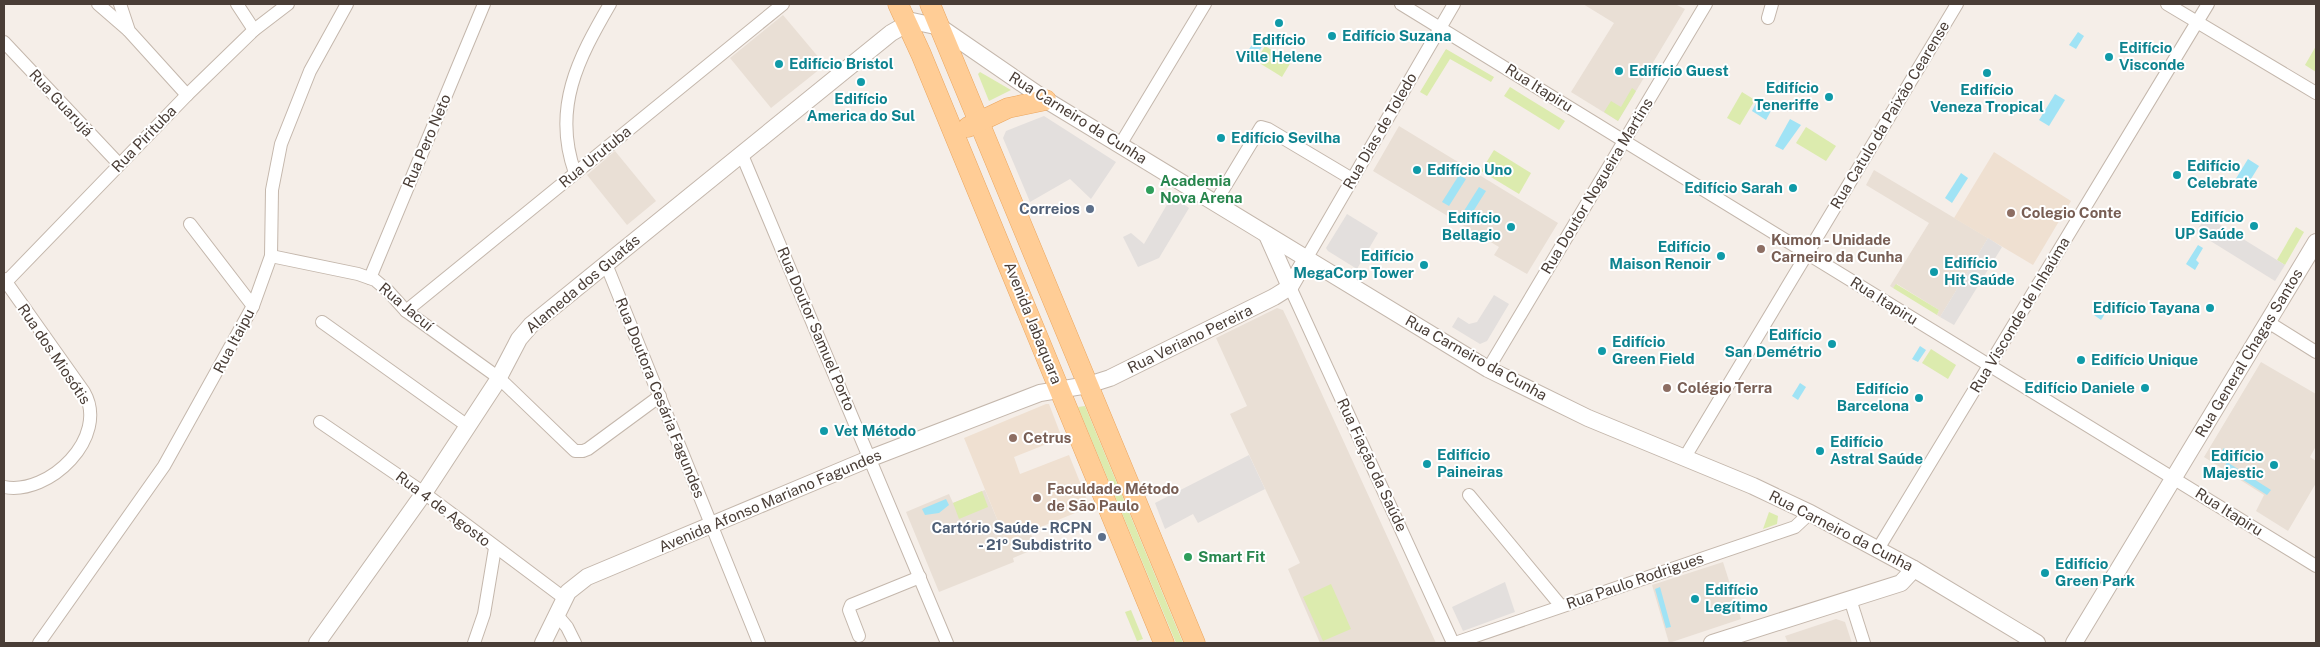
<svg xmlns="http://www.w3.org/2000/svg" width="2320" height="647" font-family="'Public Sans',sans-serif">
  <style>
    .residential { fill: #e9dfd5 }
    .education { fill: #efe0d1 }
    .green { fill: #dcebae }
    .parking { fill: #e3dfdd }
    .water { fill: #a0e3f5 }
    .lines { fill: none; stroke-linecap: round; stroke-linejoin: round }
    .minor-casing { stroke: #c4b7ac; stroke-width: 14 }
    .tertiary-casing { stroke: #c4b7ac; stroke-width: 18 }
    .primary-casing { stroke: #eba65f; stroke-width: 21 }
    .minor { stroke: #fff; stroke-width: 12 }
    .tertiary { stroke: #fff; stroke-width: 16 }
    .primary { stroke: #ffcd96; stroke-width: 20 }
    .culture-dot { fill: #0f9aa8; stroke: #fff; stroke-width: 2 }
    .leisure-dot { fill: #2e9e5b; stroke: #fff; stroke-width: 2 }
    .service-dot { fill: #5c6f8a; stroke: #fff; stroke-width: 2 }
    .education-dot { fill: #8d6e63; stroke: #fff; stroke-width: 2 }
    .labels { text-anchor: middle; stroke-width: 4; stroke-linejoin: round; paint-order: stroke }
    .culture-label { font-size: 15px; font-weight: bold; fill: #0d838f; stroke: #fff; text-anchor: start }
    .street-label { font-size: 15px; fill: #493d36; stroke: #fff }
    .leisure-label { font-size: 15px; font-weight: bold; fill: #27864d; stroke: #fff; text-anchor: start }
    .service-label { font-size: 15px; font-weight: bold; fill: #4e5e75; stroke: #fff; text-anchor: end }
    .education-label { font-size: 15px; font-weight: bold; fill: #785e54; stroke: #fff; text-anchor: start }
  </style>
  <rect width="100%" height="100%" fill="#f5eee8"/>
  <g class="residential">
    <path d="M1583 4H1675L1685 9 1618 121 1571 92 1614 23Z"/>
    <path d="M783 15 825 65 771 108 730 58Z"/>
    <path d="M1399 126 1558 223 1527 274 1494 255 1499 247 1373 171Z"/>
    <path d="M615 151 656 201 627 225 587 175Z"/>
    <path d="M1874 170 1988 238 1940 317 1937 315 1939 310 1897 284 1893 288 1890 286 1929 223 1866 185Z"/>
    <path d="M1277 308 1283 310 1294 333 1436 643H1320L1288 569 1300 563 1230 414 1247 406 1216 338Z"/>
    <path d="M2261 362 2316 394V446L2310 457 2316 461V483L2288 531 2256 511 2264 495 2204 457Z"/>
    <path d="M985 490 1006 541 1030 532 1037 548 1013 558 1014 562 939 592 906 512 949 494 953 503Z"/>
    <path d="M1723 562 1741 619 1669 643 1652 585Z"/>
    <path d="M1836 619 1845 622 1852 643H1788L1785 636Z"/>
  </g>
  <g class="education">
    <path d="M1994 152 2071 201 2033 265 1954 218Z"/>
    <path d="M1046 404H1049L1062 438 1014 457 1020 474 1069 455 1090 507 1006 541 964 438Z"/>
  </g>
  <g class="green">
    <path d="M1265 46 1291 62 1282 77 1256 61Z"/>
    <path d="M2316 46V72L2305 65Z"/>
    <path d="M1446 49 1494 77 1491 82 1450 59 1427 96 1420 92Z"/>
    <path d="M980 72 1011 90 989 101 978 74Z"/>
    <path d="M1510 87 1565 121 1559 130 1504 96Z"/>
    <path d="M1632 88 1636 91 1618 121 1604 112 1611 101 1621 107Z"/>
    <path d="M1742 92 1755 100 1740 125 1727 118Z"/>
    <path d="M1806 127 1836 146 1826 161 1796 143Z"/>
    <path d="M1494 150 1531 173 1519 194 1481 171Z"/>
    <path d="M2296 227 2304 232 2285 265 2277 260Z"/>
    <path d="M1896 284 1939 310 1937 315 1893 288Z"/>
    <path d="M1931 349 1956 365 1948 379 1922 363Z"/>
    <path d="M1085 406 1174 621 1183 643H1176L1078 407Z"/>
    <path d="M982 491 988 507 959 519 953 503Z"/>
    <path d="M1769 512 1778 516 1777 524 1763 529Z"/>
    <path d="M1331 584 1351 629 1323 641 1303 597Z"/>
    <path d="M1131 610 1143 639 1137 641 1125 612Z"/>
  </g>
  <g class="parking">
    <path d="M1044 116 1116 162 1091 199 1070 179 1030 202 1003 138 1006 131Z"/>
    <path d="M1172 196 1189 208 1159 258 1138 267 1123 237 1131 233 1144 244Z"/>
    <path d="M1347 214 1378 233 1357 269 1328 251 1326 248Z"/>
    <path d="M2206 216 2285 265 2275 281 2196 232Z"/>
    <path d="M1988 238 2002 247 1954 325 1940 317Z"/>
    <path d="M1494 295 1509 304 1487 341 1480 344 1452 327 1458 317 1469 324 1477 322Z"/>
    <path d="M1249 455 1265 489 1198 523 1193 514 1165 529 1155 503Z"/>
    <path d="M1505 582 1515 612 1463 631 1452 607Z"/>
  </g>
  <g class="water">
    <path d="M2078 32 2084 36 2076 49 2069 45Z"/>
    <path d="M1257 37 1265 42 1254 59 1246 54Z"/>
    <path d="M2055 94 2065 100 2049 126 2039 120Z"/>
    <path d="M1757 101 1772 109 1766 120 1752 111Z"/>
    <path d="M1790 119 1801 125 1783 150 1775 146Z"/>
    <path d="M2248 159 2259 166 2246 187 2235 180Z"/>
    <path d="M1961 173 1968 178 1952 203 1945 198Z"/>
    <path d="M1459 175 1466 179 1449 206 1442 202Z"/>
    <path d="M1479 187 1486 191 1469 218 1462 214Z"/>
    <path d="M2198 245 2203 248 2196 260 2199 263 2195 270 2186 264Z"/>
    <path d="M2103 301 2110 306 2101 320 2094 315Z"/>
    <path d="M1920 346 1926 350 1918 362 1912 359Z"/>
    <path d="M1800 383 1806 387 1798 400 1792 396Z"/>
    <path d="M2224 448 2233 454 2229 459 2226 457 2222 463 2216 459Z"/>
    <path d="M2227 462 2271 490 2267 495 2224 468Z"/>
    <path d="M946 499 949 505 939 513 925 515 922 509Z"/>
    <path d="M1660 587 1671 627 1666 628 1655 589Z"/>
  </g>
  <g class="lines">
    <g class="minor-casing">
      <g id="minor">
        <path d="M98 4 128 30"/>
        <path d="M120 4 129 31 187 95"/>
        <path d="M237 4 254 30"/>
        <path d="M1401 4 2316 566"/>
        <path d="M2167 4 2316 93"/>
        <path d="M1768 18 1772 4"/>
        <path d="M4 42 119 164"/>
        <path d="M1120 145 1205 4"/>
        <path d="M742 155 947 643"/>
        <path d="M575 173C552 108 578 59 610 4"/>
        <path d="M1215 203 1261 127 1268 129 1352 179"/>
        <path d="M190 224 253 306"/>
        <path d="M271 256 358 274 375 280 388 291 406 311 499 378 575 451H583L588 449 660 396"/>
        <path d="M1306 259 1454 4"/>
        <path d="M606 264 759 643"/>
        <path d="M370 278 484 4"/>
        <path d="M4 279 84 392C110 437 49 496 4 487"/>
        <path d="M6 282 187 95 254 30 288 4"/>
        <path d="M1290 287 1453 643"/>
        <path d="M406 311 783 4"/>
        <path d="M322 322 469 427"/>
        <path d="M2268 322 2316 352"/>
        <path d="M1488 369 1706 4"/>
        <path d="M320 422 424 493 564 598"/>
        <path d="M1685 457 1957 4"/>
        <path d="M1469 495 1561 606"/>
        <path d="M1878 549 2208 4"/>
        <path d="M1850 599 1864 643"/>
        <path d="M556 614 567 627 575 643"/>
        <path d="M859 636 849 610 851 605 920 577"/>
        <path d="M39 643 164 466 253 306 271 256 272 190 281 144 310 71 347 4"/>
        <path d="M474 643 484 614 495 548"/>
        <path d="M1455 643 1795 527 1810 513"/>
      </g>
    </g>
    <g class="tertiary-casing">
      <g id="tertiary">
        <path d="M1267 235 1290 287"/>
        <path d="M317 643 424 493 496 383 519 339 531 325 891 33 912 21 940 27 1046 100 1488 369 1588 418 1753 486 1810 513 1914 569 2037 643"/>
        <path d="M543 643 568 592 587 577 871 458 1040 393 1088 385 1110 378 1274 297 1290 287 1306 259"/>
        <path d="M1712 643 1901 583 1914 569"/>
        <path d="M2074 643 2316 242"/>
      </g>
    </g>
    <g class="primary-casing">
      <g id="primary">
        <path d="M898 4 921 54 1164 643"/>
        <path d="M930 4 1195 643"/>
        <path d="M968 127 1008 108 1046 100"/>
      </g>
    </g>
    <use href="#minor" class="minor"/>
    <use href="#tertiary" class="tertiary"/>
    <use href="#primary" class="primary"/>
  </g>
  <g class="culture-dot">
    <circle cx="1279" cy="23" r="5"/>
    <circle cx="1332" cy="36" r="5"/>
    <circle cx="2109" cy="57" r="5"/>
    <circle cx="779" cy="64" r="5"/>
    <circle cx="1619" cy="71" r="5"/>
    <circle cx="1987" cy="73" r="5"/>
    <circle cx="861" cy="82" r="5"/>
    <circle cx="1829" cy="97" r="5"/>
    <circle cx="1221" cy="138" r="5"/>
    <circle cx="1417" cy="170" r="5"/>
    <circle cx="2177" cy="175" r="5"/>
    <circle cx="1793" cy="188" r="5"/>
    <circle cx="2254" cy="226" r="5"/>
    <circle cx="1511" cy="227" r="5"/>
    <circle cx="1721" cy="256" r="5"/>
    <circle cx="1424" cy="265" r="5"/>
    <circle cx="1934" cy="272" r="5"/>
    <circle cx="2210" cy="308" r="5"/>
    <circle cx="1832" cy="344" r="5"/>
    <circle cx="1602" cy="351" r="5"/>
    <circle cx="2081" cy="360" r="5"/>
    <circle cx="2145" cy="388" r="5"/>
    <circle cx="1919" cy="398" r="5"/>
    <circle cx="824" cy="431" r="5"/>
    <circle cx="1820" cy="451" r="5"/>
    <circle cx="1427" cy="464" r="5"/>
    <circle cx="2274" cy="465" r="5"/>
    <circle cx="2045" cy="573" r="5"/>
    <circle cx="1695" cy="599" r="5"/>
  </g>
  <g class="leisure-dot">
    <circle cx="1150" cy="190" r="5"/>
    <circle cx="1188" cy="557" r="5"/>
  </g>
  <g class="service-dot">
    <circle cx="1090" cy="209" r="5"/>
    <circle cx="1102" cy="537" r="5"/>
  </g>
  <g class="education-dot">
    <circle cx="2011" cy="213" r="5"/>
    <circle cx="1761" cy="249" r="5"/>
    <circle cx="1667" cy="388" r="5"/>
    <circle cx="1013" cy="438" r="5"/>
    <circle cx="1037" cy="498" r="5"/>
  </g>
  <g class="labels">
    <g class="culture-label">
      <text x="1342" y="41">Edifício Suzana</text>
      <text x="1279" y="45" text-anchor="middle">Edifício<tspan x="1279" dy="17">Ville Helene</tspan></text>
      <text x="2119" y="53">Edifício<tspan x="2119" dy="17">Visconde</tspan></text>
      <text x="789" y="69">Edifício Bristol</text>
      <text x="1629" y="76">Edifício Guest</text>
      <text x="1819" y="93" text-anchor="end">Edifício<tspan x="1819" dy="17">Teneriffe</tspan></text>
      <text x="1987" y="95" text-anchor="middle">Edifício<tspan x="1987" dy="17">Veneza Tropical</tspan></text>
      <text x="861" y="104" text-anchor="middle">Edifício<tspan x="861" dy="17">America do Sul</tspan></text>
      <text x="1231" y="143">Edifício Sevilha</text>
      <text x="2187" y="171">Edifício<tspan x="2187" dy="17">Celebrate</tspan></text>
      <text x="1427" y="175">Edifício Uno</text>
      <text x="1783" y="193" text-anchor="end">Edifício Sarah</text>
      <text x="2244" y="222" text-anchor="end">Edifício<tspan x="2244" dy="17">UP Saúde</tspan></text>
      <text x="1501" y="223" text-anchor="end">Edifício<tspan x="1501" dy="17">Bellagio</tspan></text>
      <text x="1711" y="252" text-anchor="end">Edifício<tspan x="1711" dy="17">Maison Renoir</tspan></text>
      <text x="1414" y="261" text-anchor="end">Edifício<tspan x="1414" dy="17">MegaCorp Tower</tspan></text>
      <text x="1944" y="268">Edifício<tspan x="1944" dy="17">Hit Saúde</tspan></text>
      <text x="2200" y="313" text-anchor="end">Edifício Tayana</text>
      <text x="1822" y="340" text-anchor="end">Edifício<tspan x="1822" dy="17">San Demétrio</tspan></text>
      <text x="1612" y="347">Edifício<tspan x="1612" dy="17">Green Field</tspan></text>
      <text x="2091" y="365">Edifício Unique</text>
      <text x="2135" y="393" text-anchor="end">Edifício Daniele</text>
      <text x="1909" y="394" text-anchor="end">Edifício<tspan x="1909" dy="17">Barcelona</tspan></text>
      <text x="834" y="436">Vet Método</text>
      <text x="1830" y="447">Edifício<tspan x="1830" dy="17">Astral Saúde</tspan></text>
      <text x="1437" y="460">Edifício<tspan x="1437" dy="17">Paineiras</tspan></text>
      <text x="2264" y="461" text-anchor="end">Edifício<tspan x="2264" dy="17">Majestic</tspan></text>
      <text x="2055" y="569">Edifício<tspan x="2055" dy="17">Green Park</tspan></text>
      <text x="1705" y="595">Edifício<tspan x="1705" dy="17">Legítimo</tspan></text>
    </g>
    <g class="street-label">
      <text transform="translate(1539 88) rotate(32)" y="5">Rua Itapiru</text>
      <text transform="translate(61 103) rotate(47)" y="5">Rua Guarujá</text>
      <text transform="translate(1890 115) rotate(-59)" y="5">Rua Catulo da Paixão Cearense</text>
      <text transform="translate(1078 118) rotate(32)" y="5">Rua Carneiro da Cunha</text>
      <text transform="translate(1380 131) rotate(-60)" y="5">Rua Dias de Toledo</text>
      <text transform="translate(144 139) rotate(-46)" y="5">Rua Pirituba</text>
      <text transform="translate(427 141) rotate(-67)" y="5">Rua Pero Neto</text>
      <text transform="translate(595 157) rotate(-39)" y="5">Rua Urutuba</text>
      <text transform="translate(1597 186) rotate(-59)" y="5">Rua Doutor Nogueira Martins</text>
      <text transform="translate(583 284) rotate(-40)" y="5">Alameda dos Guatás</text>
      <text transform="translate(1884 301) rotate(32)" y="5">Rua Itapiru</text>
      <text transform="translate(406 307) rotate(40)" y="5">Rua Jacuí</text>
      <text transform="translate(2020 315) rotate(-59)" y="5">Rua Visconde de Inhaúma</text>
      <text transform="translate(1033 323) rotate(68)" y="5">Avenida Jabaquara</text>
      <text transform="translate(816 329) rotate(67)" y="5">Rua Doutor Samuel Porto</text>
      <text transform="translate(1190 339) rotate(-26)" y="5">Rua Veriano Pereira</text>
      <text transform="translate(234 341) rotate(-62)" y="5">Rua Itaipu</text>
      <text transform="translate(2249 353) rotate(-59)" y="5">Rua General Chagas Santos</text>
      <text transform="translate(54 354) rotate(56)" y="5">Rua dos Miosótis</text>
      <text transform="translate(1476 358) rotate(29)" y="5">Rua Carneiro da Cunha</text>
      <text transform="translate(660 398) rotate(68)" y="5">Rua Doutora Cesária Fagundes</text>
      <text transform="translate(1372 465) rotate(65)" y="5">Rua Fiação da Saúde</text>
      <text transform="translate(770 501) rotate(-23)" y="5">Avenida Afonso Mariano Fagundes</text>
      <text transform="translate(443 509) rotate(37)" y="5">Rua 4 de Agosto</text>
      <text transform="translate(2229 512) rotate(32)" y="5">Rua Itapiru</text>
      <text transform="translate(1841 531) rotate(27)" y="5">Rua Carneiro da Cunha</text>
      <text transform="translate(1635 581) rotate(-19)" y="5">Rua Paulo Rodrigues</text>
    </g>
    <g class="leisure-label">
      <text x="1160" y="186">Academia<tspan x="1160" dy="17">Nova Arena</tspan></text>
      <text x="1198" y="562">Smart Fit</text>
    </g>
    <g class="service-label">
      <text x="1080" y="214">Correios</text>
      <text x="1092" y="533">Cartório Saúde - RCPN<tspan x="1092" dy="17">- 21º Subdistrito</tspan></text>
    </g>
    <g class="education-label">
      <text x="2021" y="218">Colegio Conte</text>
      <text x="1771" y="245">Kumon - Unidade<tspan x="1771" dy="17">Carneiro da Cunha</tspan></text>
      <text x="1677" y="393">Colégio Terra</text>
      <text x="1023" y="443">Cetrus</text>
      <text x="1047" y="494">Faculdade Método<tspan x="1047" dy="17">de São Paulo</tspan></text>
    </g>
  </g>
  <rect width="2320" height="647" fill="none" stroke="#493d36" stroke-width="10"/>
</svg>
